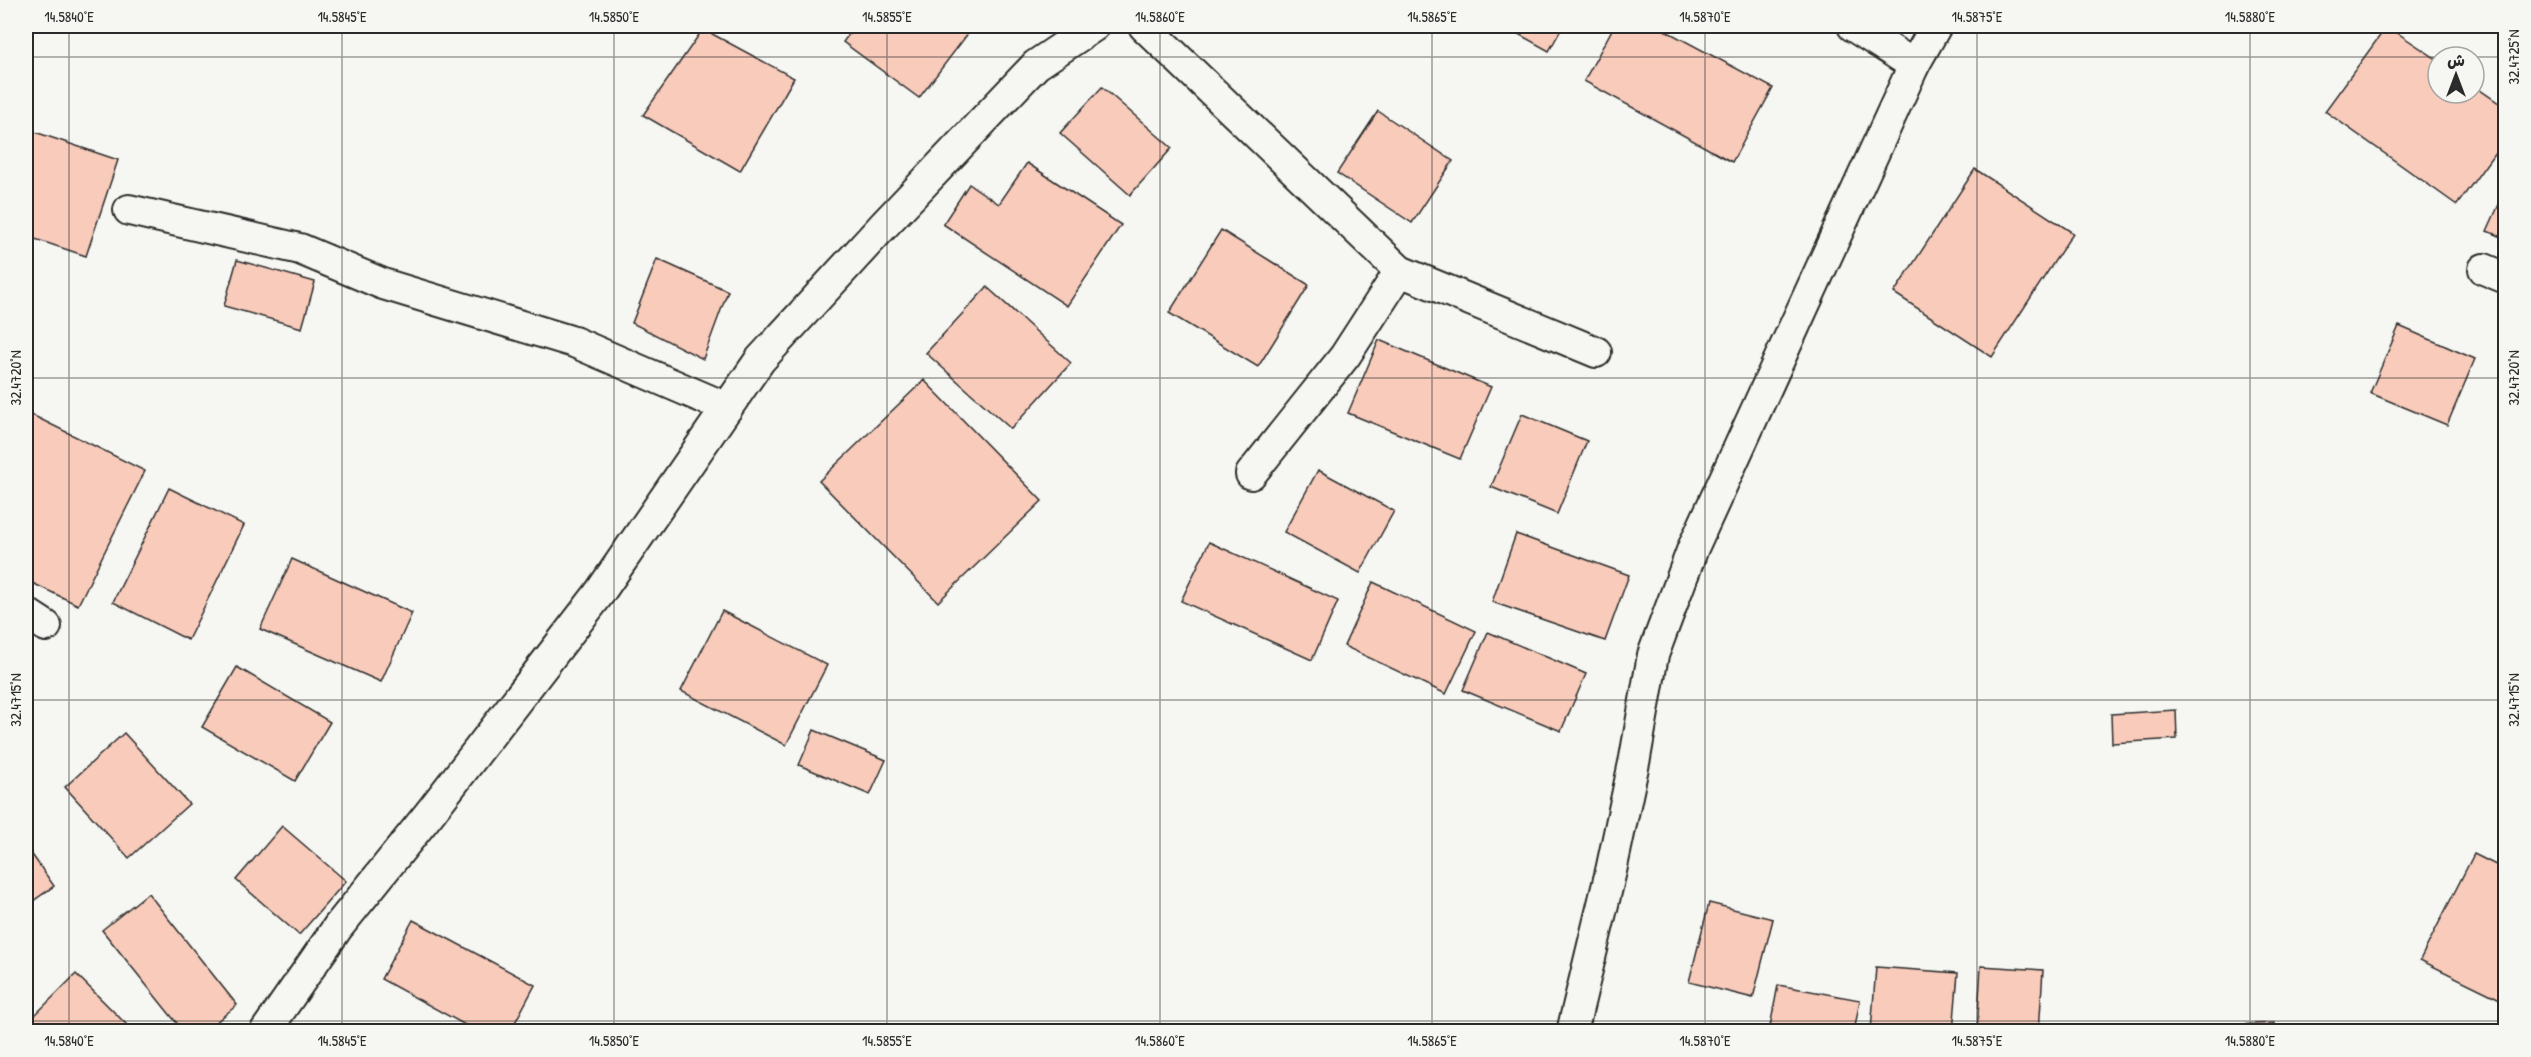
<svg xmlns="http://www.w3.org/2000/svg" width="2531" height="1057" font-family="'Patrick Hand','Playpen Sans Arabic',sans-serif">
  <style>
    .building { fill: #f8cbbb; stroke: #2b2b2b; stroke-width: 1.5 }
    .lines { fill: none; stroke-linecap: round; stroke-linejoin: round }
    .street-casing { stroke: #2b2b2b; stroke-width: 34 }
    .street { stroke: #f6f6f2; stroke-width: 30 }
    .ticks { fill: none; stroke: #2b2b2b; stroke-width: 1.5; stroke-opacity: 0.45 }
    .neatline { fill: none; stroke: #2b2b2b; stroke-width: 2 }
    .ticks-label { font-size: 15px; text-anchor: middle; fill: #2b2b2b }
  </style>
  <rect width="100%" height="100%" fill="#f6f6f2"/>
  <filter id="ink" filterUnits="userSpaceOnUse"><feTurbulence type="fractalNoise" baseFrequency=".0167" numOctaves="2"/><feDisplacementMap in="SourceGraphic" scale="12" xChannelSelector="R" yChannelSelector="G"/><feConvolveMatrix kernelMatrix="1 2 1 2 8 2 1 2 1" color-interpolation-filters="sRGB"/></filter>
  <g filter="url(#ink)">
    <g class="building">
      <path d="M855 26H970L973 27 919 98 843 42Z"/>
      <path d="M1504 26H1563L1549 51Z"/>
      <path d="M1614 26H1657L1773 88 1732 162 1584 81Z"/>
      <path d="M2387 26 2438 60V93H2474V86L2506 108V137L2457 205 2325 111Z"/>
      <path d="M703 29 794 78 740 171 643 115Z"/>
      <path d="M1102 87 1172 148 1130 195 1060 133Z"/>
      <path d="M1378 111 1453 161 1412 223 1337 173Z"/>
      <path d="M26 129 118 160 86 256 26 236Z"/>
      <path d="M1027 163 1121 225 1067 306 943 224 969 184 999 204Z"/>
      <path d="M1975 169 2073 233 1992 357 1894 293Z"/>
      <path d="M2506 189V239L2487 231Z"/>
      <path d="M1221 230 1309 285 1258 367 1169 313Z"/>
      <path d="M657 259 728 291 703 359 632 323Z"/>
      <path d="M237 260 315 282 302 328 224 306Z"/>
      <path d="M987 287 1071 363 1011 429 926 353Z"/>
      <path d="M2399 326 2475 359 2447 425 2370 393Z"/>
      <path d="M1379 340 1491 387 1460 459 1348 413Z"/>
      <path d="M924 380 1042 501 938 602 819 481Z"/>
      <path d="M26 412 145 471 78 605 26 580Z"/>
      <path d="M1522 414 1587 441 1557 514 1491 487Z"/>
      <path d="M1318 470 1394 511 1360 573 1284 532Z"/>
      <path d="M169 488 244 525 188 640 113 602Z"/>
      <path d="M1516 534 1629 575 1605 641 1492 602Z"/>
      <path d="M1209 542 1338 601 1312 660 1181 601Z"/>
      <path d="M292 559 412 613 381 682 260 629Z"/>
      <path d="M1373 582 1476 631 1446 694 1344 646Z"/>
      <path d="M722 611 827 665 786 745 681 691Z"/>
      <path d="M1488 632 1586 674 1561 731 1463 690Z"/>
      <path d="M237 667 330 722 295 781 202 727Z"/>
      <path d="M2176 710 2177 739 2112 743 2111 714Z"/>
      <path d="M814 730 886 760 870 795 799 765Z"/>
      <path d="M124 733 189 804 129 858 65 787Z"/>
      <path d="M282 826 346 881 299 935 236 880Z"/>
      <path d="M26 846 54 886 26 906Z"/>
      <path d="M2474 854 2506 870V1002L2420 960Z"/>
      <path d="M148 893 237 1005 204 1032H184L102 930Z"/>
      <path d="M1709 903 1773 919 1753 998 1689 982Z"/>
      <path d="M413 920 535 985 510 1032H478L381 979Z"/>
      <path d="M1981 966 2043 970 2039 1032H1977Z"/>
      <path d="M1876 967 1958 973 1953 1032 1871 1031Z"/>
      <path d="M76 974 134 1032H26V1024Z"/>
      <path d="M1778 985 1860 1000 1854 1032H1769Z"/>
      <path d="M2274 1023V1032H2237V1025Z"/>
    </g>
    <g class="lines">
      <g class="street-casing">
        <g id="street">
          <path d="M1144 26 1400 271 1596 352"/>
          <path d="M1853 26 1914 65"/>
          <path d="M129 210 300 249 383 284 574 342 727 408"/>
          <path d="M2484 269 2506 278"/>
          <path d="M1251 474 1345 356 1400 271"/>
          <path d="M26 613 46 626"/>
          <path d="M265 1032 338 927 429 814 598 595 760 360 884 225 1036 65 1094 26"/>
          <path d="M1572 1032 1611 871 1635 758 1653 655 1693 548 1914 65 1936 26"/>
        </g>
      </g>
      <use href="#street" class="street"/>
    </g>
  </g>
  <path class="ticks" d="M69 26V1032M342 26V1032M614 26V1032M887 26V1032M1160 26V1032M1432 26V1032M1705 26V1032M1977 26V1032M2250 26V1032M26 57H2506M26 378H2506M26 700H2506M26 1021H2506"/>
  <rect width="2531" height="1057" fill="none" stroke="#f6f6f2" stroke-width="66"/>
  <g transform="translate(2456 75)"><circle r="28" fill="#f6f6f2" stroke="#a5a5a2" stroke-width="1.5"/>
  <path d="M0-4.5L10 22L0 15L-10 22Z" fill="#2b2b2b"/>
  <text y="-9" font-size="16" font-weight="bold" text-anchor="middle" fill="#2b2b2b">ش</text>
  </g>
  <rect x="33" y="33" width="2465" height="991" class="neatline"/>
  <g class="ticks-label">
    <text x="69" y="22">14.5840°E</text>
    <text x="342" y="22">14.5845°E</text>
    <text x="614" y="22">14.5850°E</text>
    <text x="887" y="22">14.5855°E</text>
    <text x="1160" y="22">14.5860°E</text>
    <text x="1432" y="22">14.5865°E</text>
    <text x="1705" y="22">14.5870°E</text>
    <text x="1977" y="22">14.5875°E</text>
    <text x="2250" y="22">14.5880°E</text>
    <text transform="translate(2514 57) rotate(-90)" y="5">32.4725°N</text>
    <text transform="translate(16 378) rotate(-90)" y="5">32.4720°N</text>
    <text transform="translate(2514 378) rotate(-90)" y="5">32.4720°N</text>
    <text transform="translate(16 700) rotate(-90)" y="5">32.4715°N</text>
    <text transform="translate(2514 700) rotate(-90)" y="5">32.4715°N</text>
    <text x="69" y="1046">14.5840°E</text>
    <text x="342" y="1046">14.5845°E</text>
    <text x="614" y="1046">14.5850°E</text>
    <text x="887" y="1046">14.5855°E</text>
    <text x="1160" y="1046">14.5860°E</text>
    <text x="1432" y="1046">14.5865°E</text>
    <text x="1705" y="1046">14.5870°E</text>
    <text x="1977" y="1046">14.5875°E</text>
    <text x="2250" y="1046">14.5880°E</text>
  </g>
</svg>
